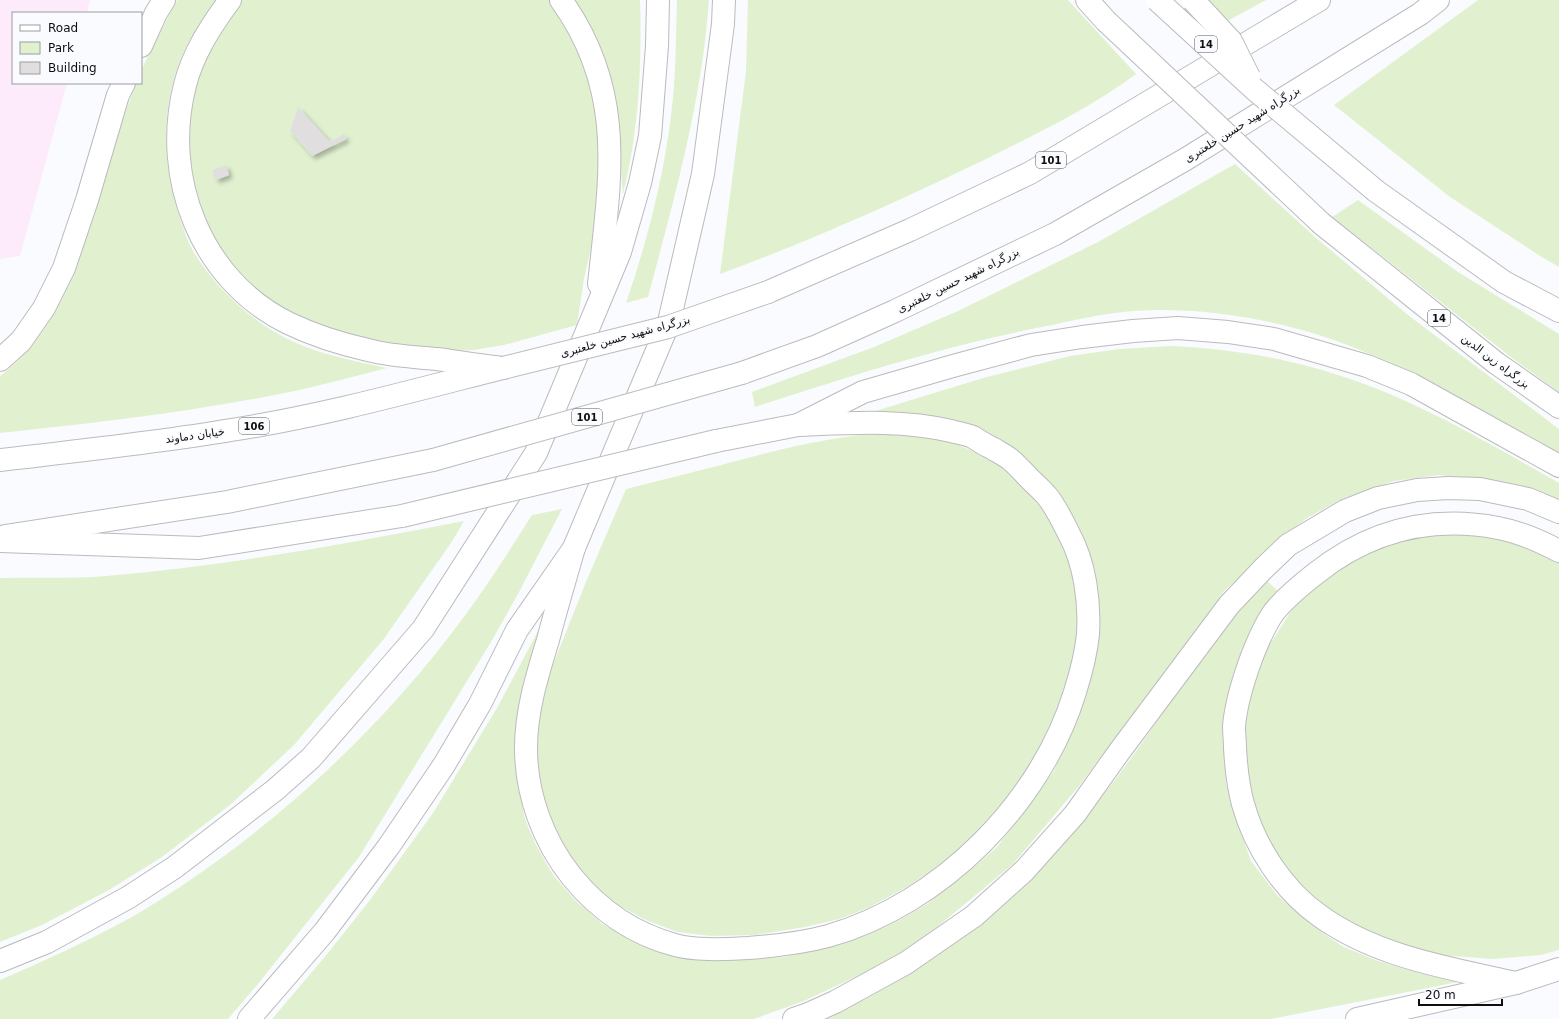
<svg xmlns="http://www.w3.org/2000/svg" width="1559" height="1019" font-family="'DejaVu Sans',Cairo,sans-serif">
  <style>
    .industrial { fill: #fdeafb }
    .green { fill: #e1f1d0 }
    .building { fill: #e1dee0; filter: url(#shadow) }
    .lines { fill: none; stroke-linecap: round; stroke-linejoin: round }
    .primary-casing { stroke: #bbbbbe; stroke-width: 24 }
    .highway-casing { stroke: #bbbbbe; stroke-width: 24 }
    .primary { stroke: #fff; stroke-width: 22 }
    .highway { stroke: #fff; stroke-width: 22 }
    .highway-bridge-casing { stroke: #bbbbbe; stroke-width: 24; stroke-linecap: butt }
    .highway-bridge { stroke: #fff; stroke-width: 22 }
    .labels { text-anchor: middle; stroke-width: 3.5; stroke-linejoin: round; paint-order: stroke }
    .shield { fill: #fafbfe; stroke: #565657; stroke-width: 1 }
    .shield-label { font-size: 10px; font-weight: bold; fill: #0f0f10 }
    .street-label { font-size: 11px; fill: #0f0f10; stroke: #fafbfe }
  </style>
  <defs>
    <filter id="shadow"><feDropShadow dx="3.5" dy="3.5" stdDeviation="2" flood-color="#0004"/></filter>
  </defs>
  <rect width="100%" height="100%" fill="#fafbfe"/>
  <path class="industrial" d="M0 0H90L87 13H13V83H67L20 256 0 259Z"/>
  <g class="green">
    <path d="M177 0H215C202 21 186 42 178 66 161 115 163 166 179 215 183 227 187 240 193 251 214 286 247 317 282 336 315 354 351 360 387 368 356 376 326 384 295 391 198 411 99 423 0 433V376C60 331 77 264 98 195 110 157 122 120 136 83H141V71L146 60Z"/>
    <path d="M241 0H550L561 14 583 53 597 105 600 179 594 235 584 279 577 325 504 345 474 350 445 351 380 345 294 318 250 287 209 234 187 163 191 96 215 34 229 15Z"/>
    <path d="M571 0H640C642 65 639 131 623 194 617 120 620 62 571 0Z"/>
    <path d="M677 0H709C702 101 674 200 648 297L626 303C649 236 666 168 673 98 676 65 676 32 677 0Z"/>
    <path d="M748 0H1068L1136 74C1089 109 1036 134 984 160 897 202 810 241 720 274L746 71Z"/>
    <path d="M1201 0H1266L1222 24Z"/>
    <path d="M1478 0H1559V267L1540 256 1450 197 1334 105Z"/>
    <path d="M1235 164 1315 237 1408 315 1559 429V453C1481 409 1404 363 1319 335 1262 317 1193 307 1134 311 1103 313 1072 321 1042 327 944 346 849 376 755 407L752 392 874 347 958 311 1098 242Z"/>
    <path d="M1358 200 1458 272 1559 334V392L1516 361 1332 217Z"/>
    <path d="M1171 346C1239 349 1303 361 1367 385 1434 410 1497 448 1559 483V500L1523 487 1489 481 1439 475 1394 481 1344 498 1307 518 1276 542 1248 570 1225 590 1149 694 1079 786 1013 864 936 928 902 952 866 972 804 1001 754 1019H272L328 953 370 900 433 813 497 708 545 618 517 763 520 794 525 819 535 843 553 875 575 900 601 923 632 941 658 951 692 958 739 960 784 957 834 946 867 935 894 923 927 904 974 867 997 847 1054 771 1073 726 1098 642 1100 619 1094 575 1082 533 1041 473 1025 458 869 413 983 378 1070 356 1119 349Z"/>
    <path d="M891 433 928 437 956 443 974 452 1002 467 1025 487 1043 510 1060 539 1070 566 1077 590 1078 612 1076 641 1071 670 1061 704 1033 760 1010 797 973 837 939 866 905 888 868 908 839 919 805 927 755 935 711 936 677 932 646 920 606 899 565 854 545 807 535 755 538 717 548 677 586 582 626 489C658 481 689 473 721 465 777 450 832 435 891 433Z"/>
    <path d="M562 509 518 594 491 642 359 857 258 984 228 1019H0V980C44 961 88 941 130 918 163 899 194 878 224 856 316 788 398 707 466 614 490 582 511 548 532 515Z"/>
    <path d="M464 521 451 543 383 640 294 745 230 805 162 857 109 890 42 925 0 942V578C35 577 71 579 106 576 226 566 345 544 464 521Z"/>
    <path d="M1452 534C1462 534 1473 534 1483 535 1508 538 1537 550 1559 562V950L1541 955 1493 959 1423 954 1337 918 1289 876 1273 850 1257 816 1247 781 1244 734 1245 708 1264 654 1296 603 1320 579 1370 550 1421 535Z"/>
    <path d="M1266 580 1278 591 1252 633 1224 741 1226 784 1233 810 1251 861 1277 895 1293 909 1327 936 1344 947 1378 961 1406 969 1428 975 1468 980 1271 1019H821C932 975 1024 892 1099 800 1125 768 1148 734 1172 700 1195 669 1218 638 1241 607Z"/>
  </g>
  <g class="building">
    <path d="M298 107 328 140 332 141 344 134 346 139 312 156 290 131Z"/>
    <path d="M226 165 229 175 216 180 212 170Z"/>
  </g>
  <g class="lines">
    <g class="primary-casing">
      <g id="primary">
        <path d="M0 460C77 451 154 443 231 430 322 416 412 391 502 368"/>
        <path d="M5 536 227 502 433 460"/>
      </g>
    </g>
    <g class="highway-casing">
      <g id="highway">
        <path d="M230 0C211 26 193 53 185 85 161 178 201 280 288 323 313 335 341 344 368 350 390 356 415 357 437 359 459 362 481 366 503 368"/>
        <path d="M561 0C627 92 610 179 599 284"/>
        <path d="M1087 0 1106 21"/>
        <path d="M141 46 156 13 164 0"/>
        <path d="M1376 191 1504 282 1559 311"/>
        <path d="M1322 224 1496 363 1559 407"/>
        <path d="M768 292 910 230 1030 173 1319 0"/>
        <path d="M0 360 21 341 44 308 64 268 87 200 118 95 124 83"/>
        <path d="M742 373 817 346 895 311 1055 234 1186 159 1420 14 1438 0"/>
        <path d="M716 441 798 425 863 392 953 366 1031 345 1082 337 1133 331 1178 328 1228 332 1274 339 1367 366 1411 384 1559 466"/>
        <path d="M0 541 199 548 402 516"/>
        <path d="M574 548C565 579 556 609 548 640 537 676 526 711 526 748 526 794 543 841 572 877 599 910 634 934 675 945 696 951 726 949 748 948 775 946 802 943 828 936 941 904 1041 803 1075 692 1081 673 1086 654 1088 634 1090 602 1085 563 1069 534 1063 522 1056 507 1047 496 1043 491 1037 486 1031 480 1025 474 1018 466 1011 460 1005 455 998 452 992 448 985 445 979 441 973 437 966 434 958 433 951 431 901 419 849 423 798 425"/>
        <path d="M0 961 47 942 129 897 175 867 275 790 311 758 423 629 536 453 620 252 640 183 650 136 657 46 658 0"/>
        <path d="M1516 983C1449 968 1377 957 1320 916 1283 890 1255 847 1243 804 1238 786 1236 766 1235 748 1235 741 1234 733 1234 726 1236 703 1243 681 1251 659 1256 646 1266 623 1274 612 1285 598 1301 585 1315 574 1369 531 1430 515 1498 528 1520 532 1540 541 1559 551"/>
        <path d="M249 1019 325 931 389 846 444 765 480 704 517 630 574 548 669 322 703 174 723 24 724 0"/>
        <path d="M794 1019 806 1015 835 1002 906 963 974 916 1024 871 1075 814 1119 752 1229 605 1263 569 1288 545 1345 511 1378 498 1417 490 1448 488 1480 489 1528 499 1559 512"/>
        <path d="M1357 1019 1516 983 1559 969"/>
      </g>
    </g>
    <use href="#primary" class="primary"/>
    <use href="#highway" class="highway"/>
    <g class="highway-bridge-casing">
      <g id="highway-bridge">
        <path d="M1157 0 1254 89 1376 191"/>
        <path d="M1193 0 1231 41 1249 77"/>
        <path d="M1106 21 1322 224"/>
        <path d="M503 368 668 327 768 292"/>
        <path d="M433 460 742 373"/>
        <path d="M402 516 716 441"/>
      </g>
    </g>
    <use href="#highway-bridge" class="highway-bridge"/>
  </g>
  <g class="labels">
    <g class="shield">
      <rect x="1195" y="36" width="22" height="16" rx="3"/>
      <rect x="1036" y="152" width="30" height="16" rx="3"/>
      <rect x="1428" y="310" width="22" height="16" rx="3"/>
      <rect x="572" y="409" width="30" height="16" rx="3"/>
      <rect x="239" y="418" width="30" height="16" rx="3"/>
    </g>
    <g class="shield-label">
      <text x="1206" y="48">14</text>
      <text x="1051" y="164">101</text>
      <text x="1439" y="322">14</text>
      <text x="587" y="421">101</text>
      <text x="254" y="430">106</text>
    </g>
    <g class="street-label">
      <text transform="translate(1242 124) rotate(-32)" y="4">بزرگراه شهید حسین خلعتبری</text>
      <text transform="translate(958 280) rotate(-26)" y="4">بزرگراه شهید حسین خلعتبری</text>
      <text transform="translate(625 336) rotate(-15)" y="4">بزرگراه شهید حسین خلعتبری</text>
      <text transform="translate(1496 361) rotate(37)" y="4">بزرگراه زین الدین</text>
      <text transform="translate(195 435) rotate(-8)" y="4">خیابان دماوند</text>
    </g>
  </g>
  <rect x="12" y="12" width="130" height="72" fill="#fafbfe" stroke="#9c9d9f"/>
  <rect x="20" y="25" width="20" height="6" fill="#ffffff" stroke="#9c9d9f"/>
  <text x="48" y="32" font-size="12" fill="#0f0f10">Road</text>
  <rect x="20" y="42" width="20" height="12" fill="#e1f1d0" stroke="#9c9d9f"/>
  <text x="48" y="52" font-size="12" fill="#0f0f10">Park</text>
  <rect x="20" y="62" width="20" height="12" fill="#e1dee0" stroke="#9c9d9f"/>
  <text x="48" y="72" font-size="12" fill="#0f0f10">Building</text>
  <path d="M1419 999v6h83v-6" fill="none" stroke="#0f0f10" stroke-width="2"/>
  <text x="1425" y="999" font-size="12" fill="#0f0f10" stroke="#fafbfe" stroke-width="3" paint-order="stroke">20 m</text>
</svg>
